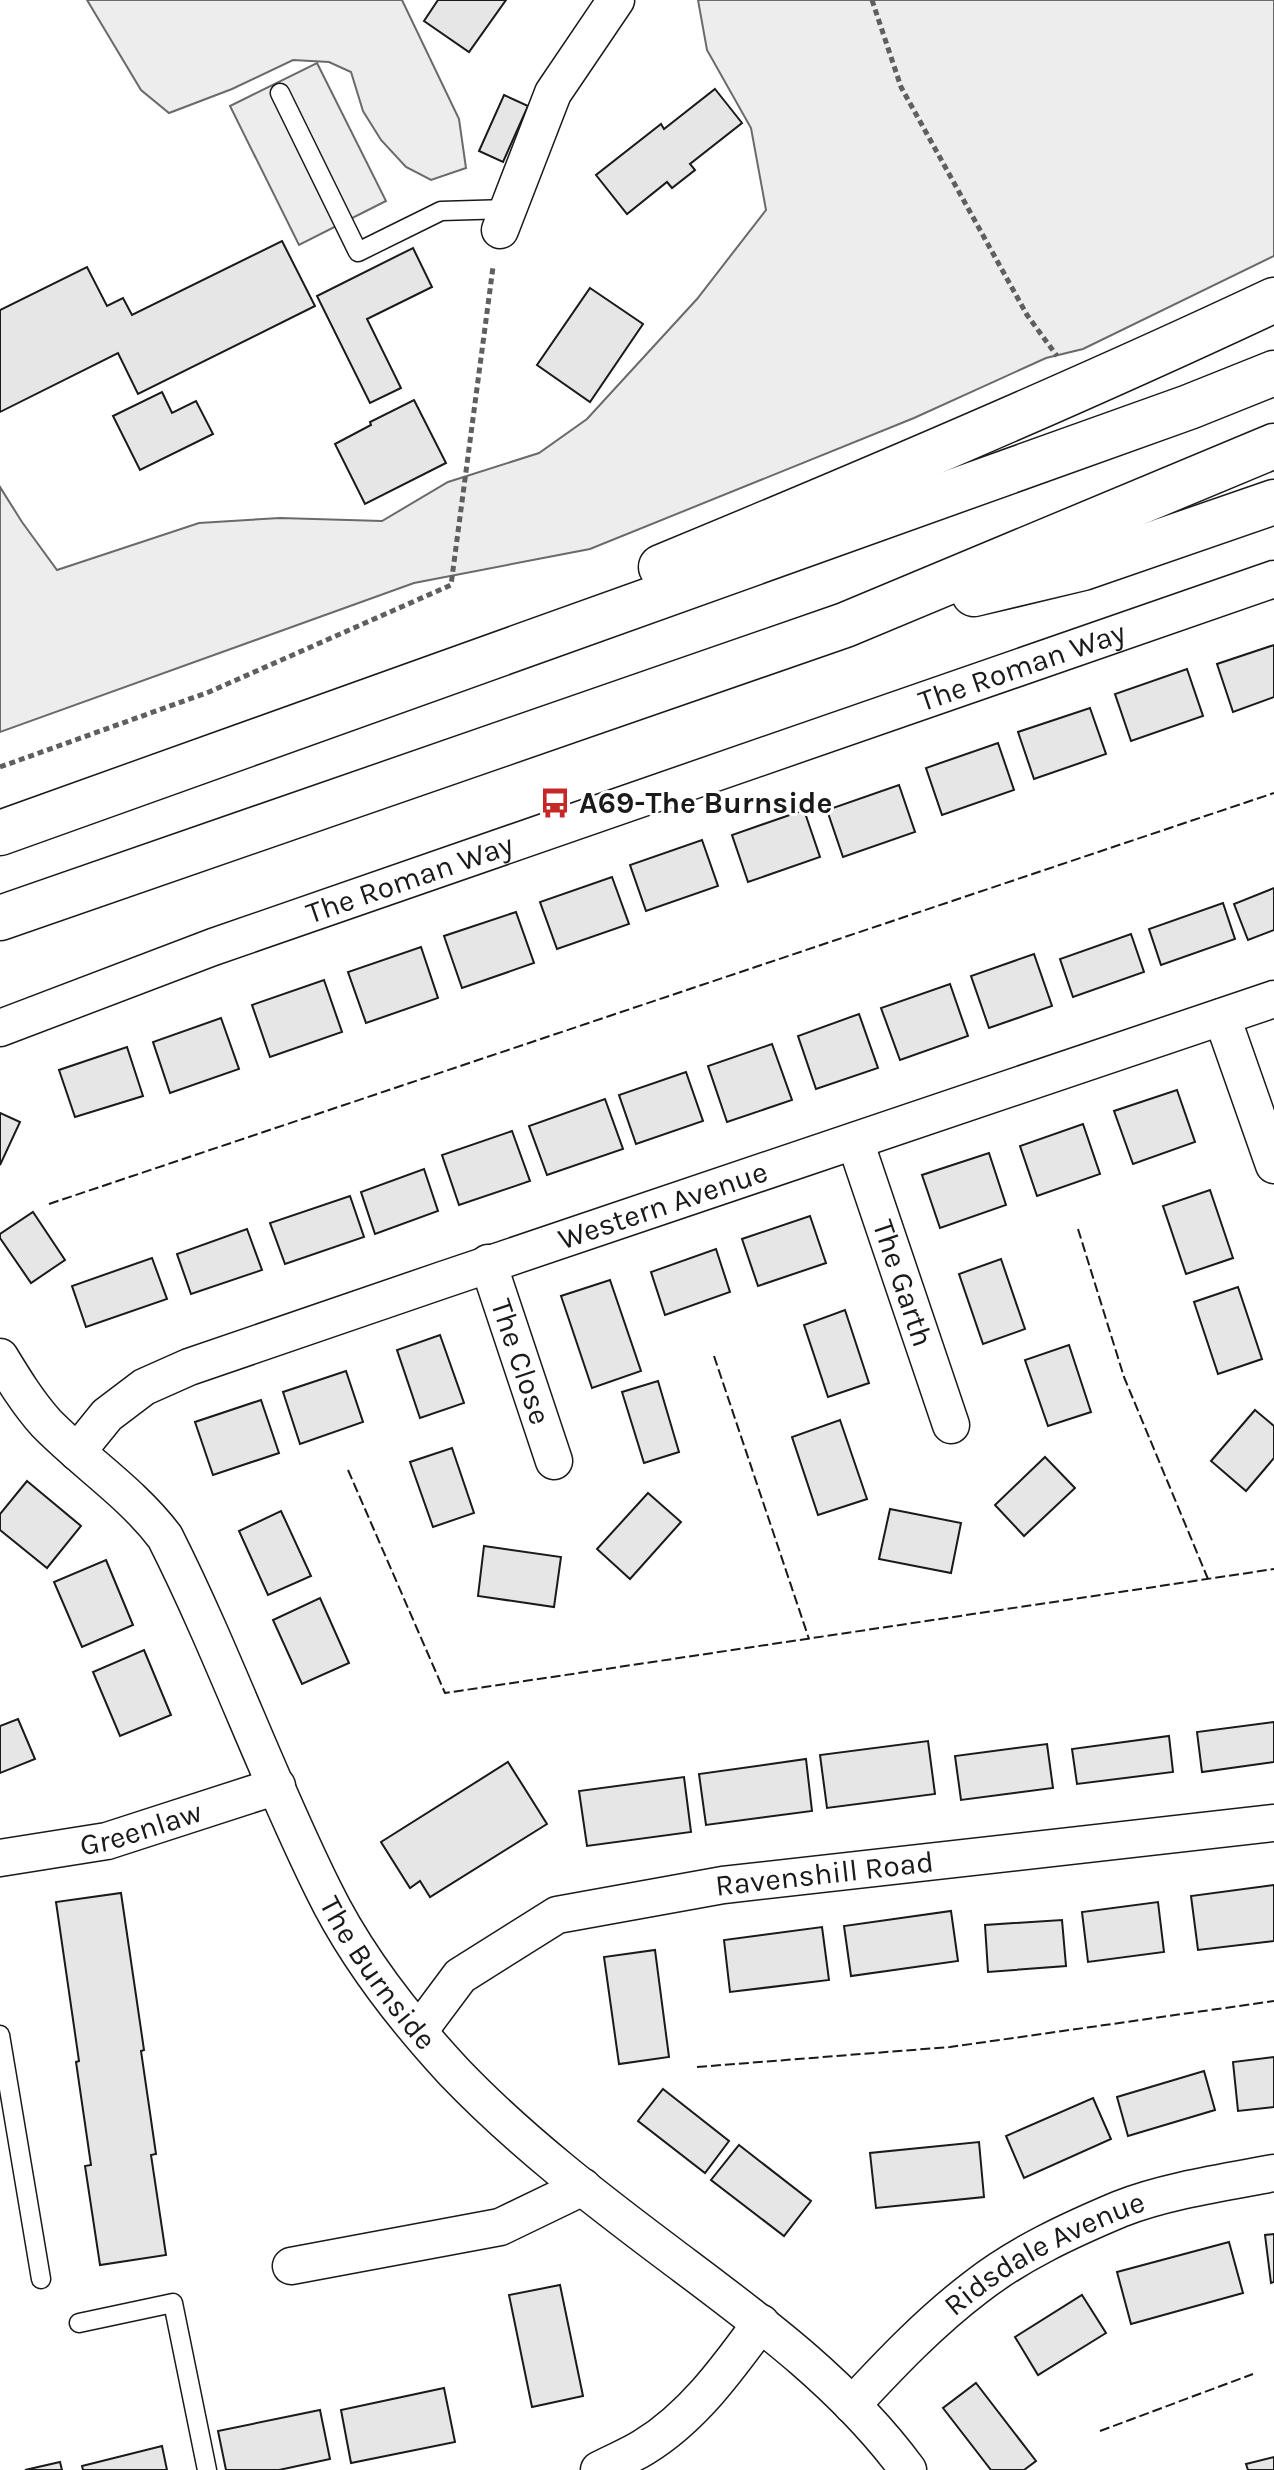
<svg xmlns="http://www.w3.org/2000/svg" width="1274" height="2470" font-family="Karla,sans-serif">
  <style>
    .built { fill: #ededed; stroke: #6a6a6a; stroke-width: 2 }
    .building { fill: #e6e6e6; stroke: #1a1a1a; stroke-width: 2 }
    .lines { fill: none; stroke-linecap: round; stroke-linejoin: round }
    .service-casing { stroke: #1a1a1a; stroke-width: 21 }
    .minor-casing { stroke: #1a1a1a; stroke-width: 39 }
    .trunk-casing { stroke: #1a1a1a; stroke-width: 47 }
    .path { stroke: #5f5f5f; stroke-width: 5; stroke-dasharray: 6 4; stroke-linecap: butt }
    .service { stroke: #fff; stroke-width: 18 }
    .minor { stroke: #fff; stroke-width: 36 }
    .trunk { stroke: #fff; stroke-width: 44 }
    .fence { stroke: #1a1a1a; stroke-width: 2; stroke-dasharray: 10 4; stroke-linecap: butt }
    .labels { text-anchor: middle; stroke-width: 6; stroke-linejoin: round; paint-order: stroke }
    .street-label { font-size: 30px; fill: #1a1a1a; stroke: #fff }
    .poi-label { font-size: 30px; font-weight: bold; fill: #1a1a1a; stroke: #fff; text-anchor: start }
  </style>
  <rect width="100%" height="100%" fill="#fff"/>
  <g class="built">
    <path d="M87 0H402L459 119 466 168 431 180 406 167 381 140 363 111 351 72 329 62 293 60 232 89 169 113 141 90Z"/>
    <path d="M698 0H1274V256L1083 349 1046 358 914 418 590 549 414 583 0 732V487L22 522 57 570 199 523 280 518 382 521 448 482 539 453 587 419 697 299 766 210 751 128 707 50Z"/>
    <path d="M317 63 386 201 299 245 230 106Z"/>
  </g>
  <g class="building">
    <path d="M438 0H506L469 52 424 21Z"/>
    <path d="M715 89 742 123 690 164 695 170 672 188 667 182 627 214 596 175 661 124 664 129Z"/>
    <path d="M504 95 528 106 503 162 479 151Z"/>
    <path d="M282 241 315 306 138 394 118 353 0 412V310L87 267 107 306 123 298 132 315Z"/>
    <path d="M413 248 432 287 367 319 401 388 370 403 317 296Z"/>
    <path d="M590 288 643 324 590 402 537 365Z"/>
    <path d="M162 392 172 413 196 401 213 434 140 470 113 416Z"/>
    <path d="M414 400 446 463 365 504 335 444 371 425 370 422Z"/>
    <path d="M1274 645V697L1233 712 1217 664Z"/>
    <path d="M1187 669 1203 716 1131 741 1115 694Z"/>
    <path d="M1090 708 1106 754 1034 779 1018 732Z"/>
    <path d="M998 743 1014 790 942 815 926 768Z"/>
    <path d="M899 785 915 832 843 857 827 810Z"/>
    <path d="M804 810 820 857 748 882 732 835Z"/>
    <path d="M702 840 718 886 646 911 630 865Z"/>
    <path d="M612 877 629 924 557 949 540 902Z"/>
    <path d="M1274 888V930L1248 940 1234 904Z"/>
    <path d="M1223 903 1235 939 1161 965 1149 929Z"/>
    <path d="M516 912 534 963 462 988 444 936Z"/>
    <path d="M1131 934 1144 972 1073 997 1060 959Z"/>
    <path d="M421 947 438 998 366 1023 348 972Z"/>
    <path d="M1034 954 1052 1006 989 1028 971 976Z"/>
    <path d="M324 980 342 1032 270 1057 252 1005Z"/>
    <path d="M950 984 968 1036 900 1060 881 1008Z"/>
    <path d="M859 1014 878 1068 816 1089 798 1036Z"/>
    <path d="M221 1018 239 1069 170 1093 153 1042Z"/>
    <path d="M772 1044 792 1100 727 1122 708 1066Z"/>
    <path d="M127 1047 143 1096 75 1117 59 1070Z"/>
    <path d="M686 1072 703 1121 636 1144 619 1095Z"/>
    <path d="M1177 1090 1195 1142 1133 1164 1114 1111Z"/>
    <path d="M605 1099 623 1149 547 1175 529 1126Z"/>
    <path d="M0 1113 20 1122 0 1165Z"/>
    <path d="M1083 1124 1100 1174 1037 1196 1020 1146Z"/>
    <path d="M512 1131 530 1181 459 1205 442 1155Z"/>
    <path d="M989 1153 1006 1205 940 1228 922 1175Z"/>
    <path d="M424 1169 438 1211 375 1234 361 1192Z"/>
    <path d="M1210 1190 1233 1258 1186 1274 1163 1206Z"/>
    <path d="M350 1196 364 1237 285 1264 270 1223Z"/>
    <path d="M33 1212 65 1260 31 1283 0 1238V1234Z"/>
    <path d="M810 1216 826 1263 758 1286 742 1239Z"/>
    <path d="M247 1229 262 1270 191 1294 177 1254Z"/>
    <path d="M716 1249 730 1292 665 1315 651 1272Z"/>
    <path d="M152 1258 167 1299 86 1327 72 1286Z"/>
    <path d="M1001 1259 1025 1329 983 1344 959 1274Z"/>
    <path d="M610 1280 641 1371 592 1388 561 1296Z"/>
    <path d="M1238 1287 1262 1359 1218 1374 1194 1302Z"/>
    <path d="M845 1310 869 1383 828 1397 804 1325Z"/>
    <path d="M440 1335 464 1403 420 1418 397 1350Z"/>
    <path d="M1069 1345 1091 1412 1048 1426 1025 1360Z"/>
    <path d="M346 1371 363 1422 300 1444 283 1392Z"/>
    <path d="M658 1381 679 1452 644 1463 622 1392Z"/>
    <path d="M261 1400 279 1453 213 1475 195 1422Z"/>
    <path d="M1255 1410 1274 1426V1458L1246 1491 1211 1461Z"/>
    <path d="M840 1420 867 1499 818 1515 792 1437Z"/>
    <path d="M452 1448 474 1513 433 1527 410 1462Z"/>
    <path d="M1045 1457 1075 1488 1024 1536 995 1505Z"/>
    <path d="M27 1481 81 1526 47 1568 0 1530V1514Z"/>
    <path d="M648 1493 681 1522 630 1579 597 1549Z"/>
    <path d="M890 1509 961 1523 951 1573 879 1559Z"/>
    <path d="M281 1511 311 1576 268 1595 239 1531Z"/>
    <path d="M484 1546 561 1557 554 1607 478 1596Z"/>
    <path d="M106 1560 133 1625 82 1647 54 1582Z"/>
    <path d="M320 1598 349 1663 302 1684 273 1620Z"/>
    <path d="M144 1650 171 1715 120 1736 93 1672Z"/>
    <path d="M18 1719 35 1759 0 1773V1726Z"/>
    <path d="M1274 1722V1762L1202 1772 1197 1732Z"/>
    <path d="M1169 1736 1173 1772 1077 1784 1072 1749Z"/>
    <path d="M928 1741 935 1794 827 1808 820 1755Z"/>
    <path d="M1047 1744 1053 1788 961 1800 955 1756Z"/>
    <path d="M806 1759 812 1811 706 1825 699 1774Z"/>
    <path d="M508 1762 547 1824 430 1897 420 1881 410 1888 381 1842Z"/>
    <path d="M684 1777 691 1832 587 1846 579 1791Z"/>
    <path d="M1274 1885V1941L1198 1950 1191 1896Z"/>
    <path d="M121 1893 144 2050 141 2051 156 2154 151 2155 166 2255 100 2265 85 2166 91 2165 76 2062 79 2061 56 1902Z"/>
    <path d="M1158 1902 1164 1952 1088 1962 1082 1912Z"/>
    <path d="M951 1911 958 1961 851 1976 844 1926Z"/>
    <path d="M1062 1920 1066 1966 988 1972 985 1925Z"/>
    <path d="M822 1927 829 1980 730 1992 724 1940Z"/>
    <path d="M655 1950 669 2057 619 2064 604 1957Z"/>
    <path d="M1274 2057V2107L1238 2111 1233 2062Z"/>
    <path d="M1204 2071 1215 2110 1128 2136 1117 2097Z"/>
    <path d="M663 2089 729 2141 705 2173 638 2121Z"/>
    <path d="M1093 2098 1111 2139 1024 2178 1006 2136Z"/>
    <path d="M979 2142 984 2197 876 2208 870 2153Z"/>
    <path d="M739 2145 811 2201 784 2236 711 2180Z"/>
    <path d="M1274 2234V2282L1271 2283 1265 2235Z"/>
    <path d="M1229 2242 1243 2293 1131 2324 1117 2272Z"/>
    <path d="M560 2285 583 2396 532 2407 509 2295Z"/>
    <path d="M1082 2295 1106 2333 1038 2375 1015 2337Z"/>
    <path d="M976 2383 1036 2461 1024 2470H991L943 2408Z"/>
    <path d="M444 2388 455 2442 351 2463 341 2410Z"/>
    <path d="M320 2410 330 2459 279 2470H226L218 2431Z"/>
    <path d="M162 2446 167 2470H83L82 2466Z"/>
    <path d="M1274 2457V2470H1248L1246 2464Z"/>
    <path d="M60 2462 62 2470H25Z"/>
  </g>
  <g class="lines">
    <g class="service-casing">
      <g id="service">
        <path d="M280 93 358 252 441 211 508 209"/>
        <path d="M0 2035 41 2279"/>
        <path d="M79 2323 173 2303 207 2470"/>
      </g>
    </g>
    <g class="minor-casing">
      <g id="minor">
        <path d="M500 230 553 93 616 0"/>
        <path d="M1222 1017 1274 1165"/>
        <path id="s1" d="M0 1028 213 947 1274 579"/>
        <path id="s2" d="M855 1141 951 1425"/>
        <path id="s3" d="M488 1263 554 1461"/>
        <path id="s4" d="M0 1357C14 1380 28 1403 46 1423 85 1463 132 1493 165 1537 223 1652 266 1774 323 1889 355 1955 404 2018 454 2072 520 2141 597 2200 673 2257 757 2320 845 2384 908 2470"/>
        <path id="s5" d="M77 1452 107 1415 144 1387 189 1367C550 1242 913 1122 1274 999"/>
        <path id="s6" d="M0 1858 107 1841 277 1786"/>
        <path id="s7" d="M419 2031 460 1976 557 1915 723 1885 1274 1823"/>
        <path d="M291 2266 500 2227 583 2187"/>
        <path id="s8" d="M852 2405C891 2363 930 2322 976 2287 1018 2254 1070 2230 1120 2209 1165 2191 1226 2182 1274 2173"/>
        <path d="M599 2470C614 2462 630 2456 644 2447 693 2417 728 2368 761 2323"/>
      </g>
    </g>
    <g class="trunk-casing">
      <g id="trunk">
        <path d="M661 567C867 482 1072 395 1274 300"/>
        <path d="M974 594 1083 568 1274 502"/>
        <path d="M0 833 1189 407 1274 373"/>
        <path d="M0 918 845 625 1274 446"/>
      </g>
    </g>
    <g class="path">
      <path d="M872 0 901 87 1027 315 1057 356"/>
      <path d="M0 767 209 692 451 585 493 267"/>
    </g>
    <use href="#service" class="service"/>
    <use href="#minor" class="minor"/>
    <use href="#trunk" class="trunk"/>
    <g class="fence">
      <path d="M49 1204 1274 793"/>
      <path d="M1078 1229 1124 1377 1208 1579"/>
      <path d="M714 1356 809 1639"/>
      <path d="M348 1470 445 1693 1274 1569"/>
      <path d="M697 2067 950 2047 1274 2001"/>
      <path d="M1100 2431 1253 2374"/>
    </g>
  </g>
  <defs>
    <g id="bus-bare" transform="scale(2.4)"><path d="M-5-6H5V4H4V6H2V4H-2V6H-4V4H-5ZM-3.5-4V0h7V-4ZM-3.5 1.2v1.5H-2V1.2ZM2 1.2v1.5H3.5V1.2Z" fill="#c62828" stroke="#fff" stroke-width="2.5" paint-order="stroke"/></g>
  </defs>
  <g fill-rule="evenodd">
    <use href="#bus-bare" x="555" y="803"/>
  </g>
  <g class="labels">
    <g class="street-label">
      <text dy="10" stroke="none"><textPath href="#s1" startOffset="1084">The Roman Way</textPath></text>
      <text dy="10" stroke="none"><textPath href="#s1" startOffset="436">The Roman Way</textPath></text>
      <text dy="10" stroke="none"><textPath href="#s5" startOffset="644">Western Avenue</textPath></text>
      <text dy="10" stroke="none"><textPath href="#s2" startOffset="150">The Garth</textPath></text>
      <text dy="10" stroke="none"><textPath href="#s3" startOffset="104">The Close</textPath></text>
      <text dy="10" stroke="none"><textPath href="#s6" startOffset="144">Greenlaw</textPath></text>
      <text dy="10" stroke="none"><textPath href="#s7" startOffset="454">Ravenshill Road</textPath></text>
      <text dy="10" stroke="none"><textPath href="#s4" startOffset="732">The Burnside</textPath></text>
      <text dy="10" stroke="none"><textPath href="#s8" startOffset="248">Ridsdale Avenue</textPath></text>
    </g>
    <g class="poi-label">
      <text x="579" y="813">A69-The Burnside</text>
    </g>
  </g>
</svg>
